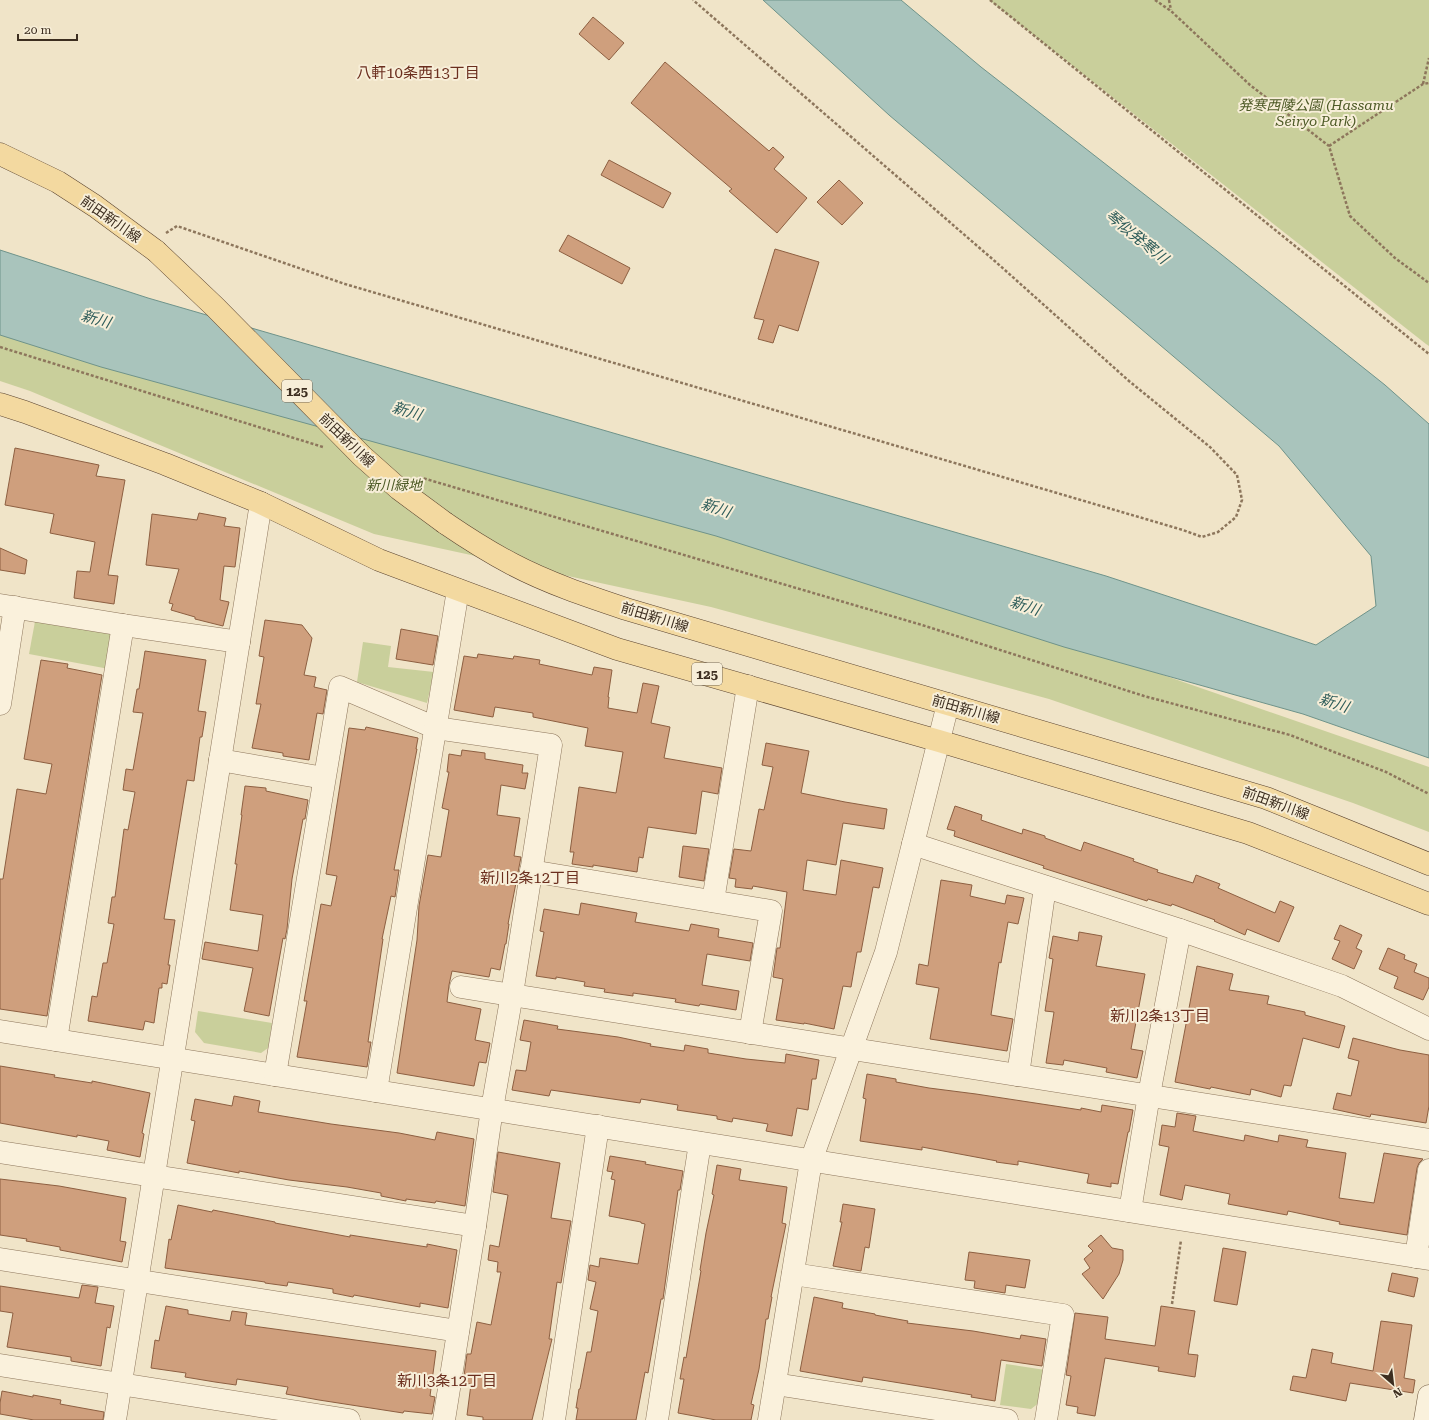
<svg xmlns="http://www.w3.org/2000/svg" width="1429" height="1420" font-family="'Roboto Serif','Noto Sans JP',serif">
  <style>
    .green { fill: #c9cf9b }
    .water { fill: #a9c4bc; stroke: #6f938a }
    .building { fill: #cf9f7d; stroke: #8d5f41 }
    .lines { fill: none; stroke-linecap: round; stroke-linejoin: round }
    .street-casing { stroke: #8d765c; stroke-width: 23 }
    .secondary-casing { stroke: #6f573f; stroke-width: 23 }
    .primary-casing { stroke: #5b4430; stroke-width: 23 }
    .path { stroke: #8d765c; stroke-width: 2.5; stroke-dasharray: 3 2; stroke-linecap: butt }
    .street { stroke: #faf1dc; stroke-width: 22 }
    .secondary { stroke: #faf1dc; stroke-width: 22 }
    .primary { stroke: #f3d9a0; stroke-width: 22 }
    .primary-bridge-casing { stroke: #5b4430; stroke-width: 23; stroke-linecap: butt }
    .primary-bridge { stroke: #f3d9a0; stroke-width: 22 }
    .labels { text-anchor: middle; stroke-width: 4; stroke-linejoin: round; paint-order: stroke }
    .shield { fill: #f7eed8; stroke: #756857; stroke-width: 1 }
    .shield-label { font-size: 13px; font-weight: bold; fill: #3d2e20 }
    .park-label { font-size: 14px; font-style: italic; fill: #4d5a26; stroke: #f7eed8 }
    .street-label { font-size: 14px; fill: #3d2e20; stroke: #f7eed8 }
    .neighbourhood-label { font-size: 15px; fill: #6b2e1e; stroke: #f7eed8 }
    .water-label { font-size: 15px; font-style: italic; fill: #2f5d5a; stroke: #f7eed8 }
  </style>
  <rect width="100%" height="100%" fill="#f0e4c8"/>
  <g class="green">
    <path d="M989 0H1429V346L1426 344Z"/>
    <path d="M0 310 744 530 1429 767V832L1353 803 1049 699 711 607 374 534 30 391 0 381Z"/>
    <path d="M36 616 117 629 109 669 29 654Z"/>
    <path d="M363 642 391 646 388 667 434 672 427 703 357 682Z"/>
    <path d="M198 1011 272 1023 268 1048 261 1053 204 1043 195 1032Z"/>
    <path d="M1006 1364 1045 1370 1040 1402 1031 1409 1000 1405Z"/>
  </g>
  <path class="water" d="M763 0H901L981 67 1217 251 1385 385 1429 424V758L1303 714 1064 647 716 536 101 367 0 335V250L148 298 1106 576 1316 645 1376 606 1371 556 1279 446 889 115Z"/>
  <g class="building">
    <path d="M593 17 624 43 609 60 579 34Z"/>
    <path d="M665 62 769 151 773 147 784 157 774 169 807 198 777 233 729 191 732 189 631 103Z"/>
    <path d="M609 160 671 193 663 208 601 175Z"/>
    <path d="M839 180 863 203 842 225 817 202Z"/>
    <path d="M568 235 630 268 622 284 559 251Z"/>
    <path d="M775 249 819 262 798 331 779 325 773 343 758 339 764 320 754 318Z"/>
    <path d="M15 448 99 465 96 476 125 480 108 575 118 576 114 604 74 598 77 571 90 572 95 542 50 533 54 514 5 505Z"/>
    <path d="M199 513 226 518 224 526 240 528 235 567 224 566 220 600 229 602 223 626 195 619V617L171 610 173 604 169 603 179 569 146 565 152 514 197 520Z"/>
    <path d="M0 548 27 560 25 574 0 570Z"/>
    <path d="M265 620 302 625 312 638 304 675 316 677 314 687 327 690 323 714 317 713 309 760 283 756V753L252 748 261 704H256L264 657 259 656Z"/>
    <path d="M401 629 438 636 433 665 396 659Z"/>
    <path d="M145 651 206 660 198 711 206 712 202 737H200L194 781 187 780 164 919 175 920 168 965H170L167 984 162 983V988H159L154 1023 145 1021 143 1030 88 1021 92 996 97 997 103 963H107L114 924 108 923 112 897H115L124 829 128 830 135 792 123 790 126 769 133 770 143 713 133 712 137 689H139Z"/>
    <path d="M478 654 513 659 514 656 540 660 539 664 592 675 594 667 612 670 608 697H609L608 708 637 713 643 683 659 686 651 723 670 727 664 758 722 768 718 794 702 791 696 834 648 827 643 858 639 857 637 872 593 865V867L572 864 574 852H570L579 787 616 793 623 752 585 746 588 728 533 717V713L495 707 493 717 454 710 464 656 477 658Z"/>
    <path d="M41 660 68 664 67 668 102 675 47 1016 0 1009V879H3L17 789 46 794 52 764 24 759Z"/>
    <path d="M366 727 418 738 416 749H417L394 870H399L395 897 391 896 382 939H383L368 1042H371L367 1067 297 1057 307 1001H304L321 904 331 906 337 876 326 874 349 728 365 730Z"/>
    <path d="M766 743 809 751 801 793 845 802 887 809 884 829 843 823 836 865 807 860 803 890 836 895 841 860 883 868 879 888 873 887 861 952H857L851 987 843 986 834 1029 804 1023V1024L776 1020 783 979 773 977 777 948H780L787 892 753 886 752 889 735 887 736 879 729 878 734 849 751 851 759 809 764 810 773 767 762 765Z"/>
    <path d="M462 750 485 753V759L523 765 522 773H528L525 789 501 785 497 815 520 818 514 856 521 857 508 924H509L506 944H505L500 970 491 968 489 977 452 971 449 985 447 1002 481 1009 475 1040 490 1043 486 1063 479 1062 474 1086 397 1073 417 940 419 906 428 855 441 857 449 810 442 808 449 772H447L449 754 461 756Z"/>
    <path d="M245 786 266 788V791L308 800 305 819H303L292 879 287 929 285 939 283 938 269 1016 244 1011 253 968 202 959 205 942 258 951 263 915 230 910 237 864H235L242 815H241Z"/>
    <path d="M955 806 982 815 981 820 1022 834 1023 829 1045 836V838L1081 851 1084 842 1134 859 1133 861 1158 870 1157 872 1193 883 1196 875 1220 884 1218 888 1275 913 1280 901 1294 907 1279 942 1247 929 1245 935 1214 921 1215 920 1172 904 1171 906 1148 899 1147 901 1043 868 1044 866 954 836 955 831 947 829Z"/>
    <path d="M683 846 709 849 704 881 679 877Z"/>
    <path d="M941 880 972 885 970 896 1005 904 1007 895 1024 898 1018 924 1008 922 1001 963 999 962 991 1015 1013 1019 1007 1051 930 1039 939 988 916 984 919 964 928 966Z"/>
    <path d="M581 903 637 913 635 922 689 931 691 924 719 929 718 937 753 943 750 961 707 954 702 985 739 991 736 1010 700 1004 699 1006 675 1002 676 999 633 993V996L604 992 605 989 584 986 585 982 556 977V979L536 976 544 932 540 931 544 909 579 915Z"/>
    <path d="M1340 925 1362 935 1356 948 1362 951 1354 969 1332 959 1340 941 1334 939Z"/>
    <path d="M1079 932 1102 936 1096 966 1145 974 1131 1049 1143 1051 1137 1078 1106 1072 1107 1068 1064 1060 1063 1065 1046 1063 1054 1012 1045 1011 1053 959 1049 958 1053 936 1078 941Z"/>
    <path d="M1388 948 1405 955 1404 959 1417 964 1414 972 1429 978V987L1423 1000 1394 988 1398 977 1379 969Z"/>
    <path d="M1197 966 1233 974 1229 990 1269 996 1267 1004 1305 1012V1015L1345 1026 1339 1048 1303 1038 1291 1086 1284 1085 1281 1097 1251 1089 1250 1095 1211 1087 1210 1089 1175 1082Z"/>
    <path d="M524 1020 558 1026 557 1029 618 1037 651 1044 650 1046 684 1051 685 1045 708 1049V1053L746 1059 785 1063 786 1054 819 1060 816 1079H812L808 1110 797 1108 792 1136 766 1131 768 1124 733 1118 732 1122 717 1119V1116L677 1110 678 1105 641 1099 640 1103 551 1090 549 1096 512 1090 516 1070 526 1071 531 1042 520 1040Z"/>
    <path d="M1353 1038 1400 1050 1429 1055V1106L1426 1123 1371 1114 1370 1117 1333 1109 1337 1093 1351 1096 1359 1061 1348 1058Z"/>
    <path d="M0 1066 55 1075 54 1077 92 1083V1081L150 1093 142 1133 144 1134 140 1157 107 1150 109 1141 77 1135V1137L0 1123Z"/>
    <path d="M867 1074 896 1079V1082L929 1088 976 1094 1081 1110V1108L1101 1112 1102 1105 1133 1110 1129 1132H1128L1118 1184 1111 1183V1187L1087 1183 1089 1174 1018 1161V1165L996 1162 997 1161 922 1147V1150L860 1141 866 1099 863 1098Z"/>
    <path d="M234 1096 260 1101 258 1112 331 1124 399 1133 435 1140 437 1132 474 1139 465 1206 436 1201 435 1203 406 1199V1201L381 1196V1193L347 1187 289 1180 239 1171V1173L187 1163 195 1121 191 1120 195 1099 232 1106Z"/>
    <path d="M1177 1113 1196 1116 1193 1131 1244 1141 1245 1135 1278 1142 1279 1135 1308 1140 1306 1147 1346 1153 1339 1198 1374 1203 1384 1153 1423 1159 1419 1163 1417 1168 1407 1235 1339 1224 1340 1222 1288 1211 1287 1215 1228 1204 1230 1194 1185 1185 1182 1200 1160 1195 1169 1147 1159 1145 1162 1125 1175 1127Z"/>
    <path d="M498 1152 560 1163 551 1218 571 1221 561 1283 557 1282 549 1339H552L532 1420H483V1417L467 1415 471 1384 463 1383 467 1354H471L477 1322 491 1325 501 1272H497L498 1262 488 1260 490 1245 499 1247 508 1195 493 1192Z"/>
    <path d="M610 1156 646 1162 645 1164 683 1171 680 1190H678L663 1299H661L648 1373 645 1372 636 1420H576L578 1408H576L579 1389H580L587 1352H591L598 1311 590 1309 596 1282 588 1280 590 1265 599 1267 600 1258 638 1264 645 1224 641 1223V1222L609 1216 615 1180 611 1179 613 1172 607 1171Z"/>
    <path d="M717 1165 741 1169 739 1180 787 1187 782 1223 786 1224 771 1297H772L768 1319H766L759 1369 751 1404 754 1405 751 1420H716L678 1413 684 1379H680L684 1357 686 1358 701 1271 700 1270 706 1233 714 1195 712 1194Z"/>
    <path d="M0 1179 59 1186 126 1198 120 1241 126 1242 122 1262 60 1250V1247L26 1241 27 1239 0 1235Z"/>
    <path d="M843 1204 875 1209 869 1248 865 1247 861 1271 833 1266 842 1222H840Z"/>
    <path d="M178 1205 212 1212 213 1210 239 1215 275 1222V1223L350 1237V1235L427 1247V1244L457 1250 448 1308 420 1303V1307L354 1295 353 1297 333 1293V1289L288 1282 287 1286 265 1283V1282L165 1268 169 1239 171 1240Z"/>
    <path d="M1101 1235 1112 1248 1123 1250V1260L1119 1274 1103 1299 1082 1274 1090 1268 1084 1259 1093 1251 1088 1246Z"/>
    <path d="M1223 1248 1246 1252 1237 1305 1214 1301Z"/>
    <path d="M969 1252 1030 1260 1025 1288 1006 1285 1005 1293 974 1288 975 1281 965 1280Z"/>
    <path d="M1392 1273 1418 1278 1414 1297 1388 1291Z"/>
    <path d="M82 1285 98 1287 95 1303 114 1306 110 1328 107 1327 101 1366 71 1361V1357L7 1347 13 1313 0 1311V1286L79 1298Z"/>
    <path d="M814 1297 843 1303 842 1308 875 1314V1315L908 1321 907 1323 973 1331 1020 1339 1021 1335 1046 1339 1042 1366 1001 1360 995 1401 971 1397 972 1395 937 1389 863 1377 862 1382 800 1371Z"/>
    <path d="M166 1306 188 1310V1314L230 1321 232 1311 247 1313 245 1325 436 1351 430 1396 435 1397 432 1414 404 1411 403 1413 319 1400 286 1394 288 1387 237 1379 236 1385 215 1382 185 1377 186 1373 151 1368 155 1340 159 1341Z"/>
    <path d="M1161 1306 1195 1311 1188 1354 1198 1355 1195 1377 1158 1371 1159 1367 1105 1358 1095 1416 1077 1413 1078 1407 1066 1405 1071 1376 1066 1375 1075 1313 1108 1317 1105 1339 1155 1346Z"/>
    <path d="M1381 1321 1412 1325 1404 1378 1415 1380 1413 1393 1350 1383 1346 1401 1290 1390 1293 1376 1306 1378 1312 1349 1333 1353 1331 1363 1373 1371Z"/>
    <path d="M2 1391 33 1397V1395L61 1400 60 1404 104 1412 103 1420H34L0 1414V1403Z"/>
  </g>
  <g class="lines">
    <g class="street-casing">
      <g id="street">
        <path d="M0 605 123 625 239 642"/>
        <path d="M0 704 15 607"/>
        <path d="M220 760 324 778"/>
        <path d="M913 844 1180 930 1342 986 1429 1029"/>
        <path d="M531 871 771 911 750 1033"/>
        <path d="M713 901 748 686"/>
        <path d="M461 987 1429 1140"/>
        <path d="M0 1031 1429 1259"/>
        <path d="M56 1040 123 625"/>
        <path d="M275 1075 340 687 436 728 551 745 512 994 492 1109 475 1226 444 1420"/>
        <path d="M1018 1075 1045 887"/>
        <path d="M376 1091 458 590"/>
        <path d="M0 1152 475 1226"/>
        <path d="M1130 1211 1149 1095 1180 930"/>
        <path d="M1416 1257 1429 1170"/>
        <path d="M0 1259 458 1331"/>
        <path d="M793 1274 1063 1315 1046 1420"/>
        <path d="M0 1365 349 1420"/>
        <path d="M775 1384 1007 1420"/>
        <path d="M115 1420 261 503"/>
        <path d="M554 1420 598 1126"/>
        <path d="M657 1420 700 1143"/>
        <path d="M769 1420 811 1161 886 952 948 704"/>
      </g>
    </g>
    <g class="secondary-casing">
      <path id="secondary" d="M1425 1420 1429 1396"/>
    </g>
    <g class="primary-casing">
      <g id="primary">
        <path d="M0 154 58 182 95 206 156 251"/>
        <path d="M0 404 25 412 165 464 261 503 379 560 617 649 939 741 1248 833 1429 904"/>
        <path d="M445 523C467 538 489 552 512 564 548 583 587 596 626 609L1266 798 1429 864"/>
      </g>
    </g>
    <g class="path">
      <path d="M990 0 1429 354"/>
      <path d="M1155 0 1171 11 1250 85 1329 146 1350 216 1395 258 1429 283"/>
      <path d="M1169 0 1171 10"/>
      <path d="M1423 84 1429 58"/>
      <path d="M1329 146 1423 84 1429 83"/>
      <path d="M166 233 177 226 345 284 1183 530 1202 537 1218 532 1236 517 1242 500 1237 475 1210 447 1129 381 997 263 693 0"/>
      <path d="M0 347 323 447"/>
      <path d="M419 477 922 625 1144 696 1290 735 1386 772 1429 794"/>
      <path d="M1172 1304 1181 1240"/>
    </g>
    <use href="#street" class="street"/>
    <use href="#secondary" class="secondary"/>
    <use href="#primary" class="primary"/>
    <g class="primary-bridge-casing">
      <path id="primary-bridge" d="M156 251 215 307 362 456 399 489 445 523"/>
    </g>
    <use href="#primary-bridge" class="primary-bridge"/>
  </g>
  <g class="labels">
    <g class="shield">
      <rect x="282" y="380" width="30" height="22" rx="3"/>
      <rect x="692" y="663" width="30" height="22" rx="3"/>
    </g>
    <g class="shield-label">
      <text x="297" y="396">125</text>
      <text x="707" y="679">125</text>
    </g>
    <g class="park-label">
      <text x="1316" y="110">発寒西陵公園 (Hassamu<tspan x="1316" dy="16">Seiryo Park)</tspan></text>
      <text x="394" y="490">新川緑地</text>
    </g>
    <g class="street-label">
      <text transform="translate(111 219) rotate(35)" y="5">前田新川線</text>
      <text transform="translate(347 440) rotate(44)" y="5">前田新川線</text>
      <text transform="translate(655 617) rotate(17)" y="5">前田新川線</text>
      <text transform="translate(966 709) rotate(16)" y="5">前田新川線</text>
      <text transform="translate(1276 803) rotate(20)" y="5">前田新川線</text>
    </g>
    <g class="neighbourhood-label">
      <text x="418" y="78">八軒10条西13丁目</text>
      <text x="530" y="883">新川2条12丁目</text>
      <text x="1160" y="1021">新川2条13丁目</text>
      <text x="447" y="1386">新川3条12丁目</text>
    </g>
    <g class="water-label">
      <text transform="translate(1137 237) rotate(39)" y="5">琴似発寒川</text>
      <text transform="translate(96 319) rotate(16)" y="5">新川</text>
      <text transform="translate(407 411) rotate(17)" y="5">新川</text>
      <text transform="translate(716 508) rotate(18)" y="5">新川</text>
      <text transform="translate(1025 606) rotate(18)" y="5">新川</text>
      <text transform="translate(1334 703) rotate(18)" y="5">新川</text>
    </g>
  </g>
  <g transform="translate(1393 1384) rotate(152)" stroke="#f7eed8" stroke-width="3" paint-order="stroke">
  <path d="M0-3L7 15L0 10L-7 15Z" fill="#3d2e20"/>
  <text y="-6" font-size="11" font-weight="bold" text-anchor="middle" fill="#3d2e20">N</text>
  </g>
  <path d="M18 34v6h59v-6" fill="none" stroke="#3d2e20" stroke-width="2"/>
  <text x="24" y="34" font-size="12" fill="#3d2e20" stroke="#f7eed8" stroke-width="3" paint-order="stroke">20 m</text>
</svg>
